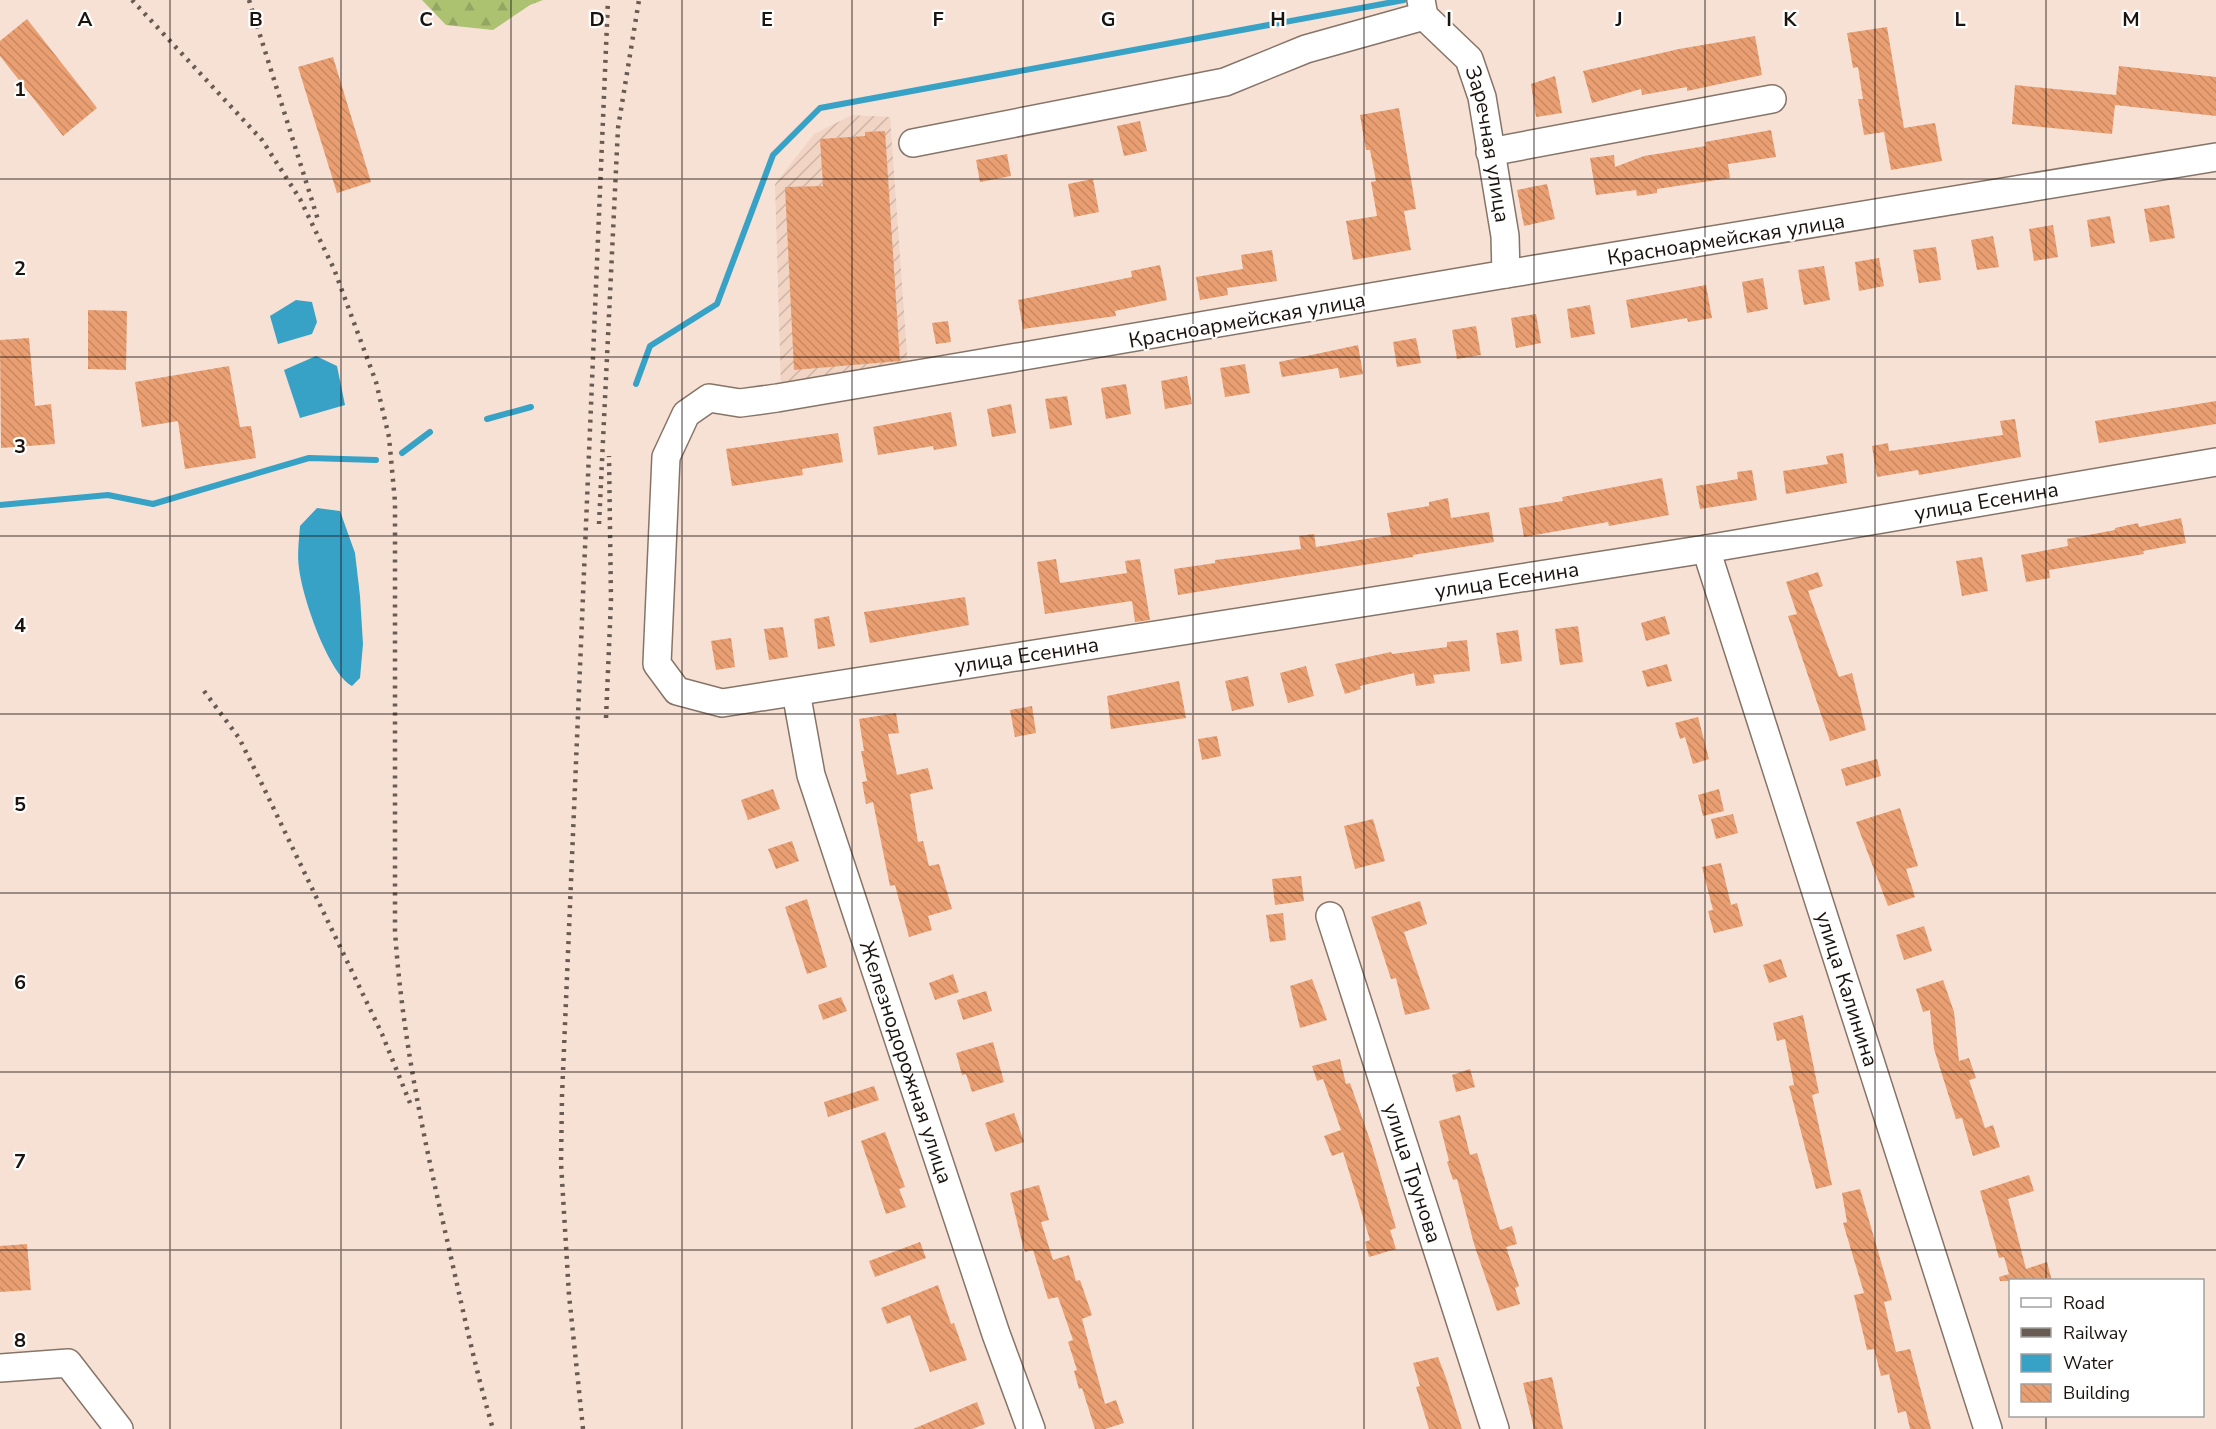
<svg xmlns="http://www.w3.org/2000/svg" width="2216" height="1429" font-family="'Nunito Sans',sans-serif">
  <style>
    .industrial { fill: url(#industrial-furrows) }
    .forest { fill: url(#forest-firs) }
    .water { fill: #38a2c6 }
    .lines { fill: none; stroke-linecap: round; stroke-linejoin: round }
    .stream { stroke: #38a2c6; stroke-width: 6 }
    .building { fill: url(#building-back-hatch) }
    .minor-casing { stroke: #877468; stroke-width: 30 }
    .minor { stroke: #fff; stroke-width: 27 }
    .rail { stroke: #675b53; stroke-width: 4.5; stroke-dasharray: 3 6; stroke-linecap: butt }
    .grid { fill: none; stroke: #1a130e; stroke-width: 1.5; stroke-opacity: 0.55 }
    .labels { text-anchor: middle; stroke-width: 4.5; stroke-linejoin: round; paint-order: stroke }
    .street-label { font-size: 21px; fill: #1a130e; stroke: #fff }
    .grid-label { font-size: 20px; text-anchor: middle; font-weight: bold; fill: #1a130e; stroke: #fff; stroke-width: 4.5; stroke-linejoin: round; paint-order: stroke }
  </style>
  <defs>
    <pattern id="industrial-furrows" width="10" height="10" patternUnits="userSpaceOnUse" patternTransform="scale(1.5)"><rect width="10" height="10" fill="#f1d4c3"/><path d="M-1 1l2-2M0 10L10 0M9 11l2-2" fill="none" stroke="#ceb5a6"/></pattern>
    <pattern id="forest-firs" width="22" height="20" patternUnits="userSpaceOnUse" patternTransform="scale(1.5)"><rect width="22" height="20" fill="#adc271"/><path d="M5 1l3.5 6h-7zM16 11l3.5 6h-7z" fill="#94a661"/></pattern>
    <pattern id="building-back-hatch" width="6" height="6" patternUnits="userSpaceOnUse" patternTransform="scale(1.5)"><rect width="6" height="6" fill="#e99f71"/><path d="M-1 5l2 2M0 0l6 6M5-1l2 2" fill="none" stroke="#c78861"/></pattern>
  </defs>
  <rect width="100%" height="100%" fill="#f7e1d5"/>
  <path class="industrial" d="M852 115 890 117 908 368 781 387 775 184 814 134Z"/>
  <path class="forest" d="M422 0H543L530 5 493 30 446 25Z"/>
  <g class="water">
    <path d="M296 300 312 302 317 322 312 334 278 344 270 316Z"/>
    <path d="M316 356 337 366 345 405 300 418 284 370Z"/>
    <path d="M317 508 340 511 355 553 360 596 363 644 360 678 352 686C328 673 302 596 299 568 297 555 299 540 300 526Z"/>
  </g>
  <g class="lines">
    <g class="stream">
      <path d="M636 384 650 346 717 304 773 155 820 108 1404 0"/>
      <path d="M487 419 531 407"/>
      <path d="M402 453 430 432"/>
      <path d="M0 505 108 495 153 504 309 458 376 460"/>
    </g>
  </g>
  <g class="building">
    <path d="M27 19 97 108 63 136 0 56V41Z"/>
    <path d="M1887 27 1904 128 1935 123 1942 161 1891 170 1884 132 1864 135 1858 99H1863L1858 67 1853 68 1847 33Z"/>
    <path d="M1755 36 1762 75 1687 91V87L1642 95 1641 89 1592 103 1583 71 1679 49Z"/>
    <path d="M333 57 371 182 337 193 298 67Z"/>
    <path d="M2119 66 2216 77V116L2115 105 2112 134 2012 124 2015 85 2116 95Z"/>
    <path d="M1555 76 1562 113 1536 117 1531 84Z"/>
    <path d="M1399 108 1416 209 1404 211 1411 250 1353 260 1346 221 1377 216 1371 182 1376 181 1370 150H1366L1360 115Z"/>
    <path d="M1140 121 1147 151 1124 156 1117 126Z"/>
    <path d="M1771 130 1776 157 1728 164 1730 178 1657 189V193L1637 196 1636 190 1596 195 1590 158 1614 155 1615 167 1644 156 1706 146 1705 142Z"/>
    <path d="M885 131 900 361 794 370 785 187 823 186 820 139 865 136V132Z"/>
    <path d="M1007 154 1011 176 980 182 976 160Z"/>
    <path d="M1093 179 1099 212 1074 217 1068 184Z"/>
    <path d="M1547 184 1555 219 1524 226 1517 190Z"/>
    <path d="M2169 205 2175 238 2150 242 2144 209Z"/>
    <path d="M2110 216 2115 243 2091 247 2087 220Z"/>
    <path d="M2053 225 2058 257 2034 261 2029 229Z"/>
    <path d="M1993 236 1999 267 1977 270 1971 240Z"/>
    <path d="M1936 247 1941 280 1919 283 1913 250Z"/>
    <path d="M1272 250 1277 281 1227 288 1228 295 1200 300 1196 277 1243 269 1241 255Z"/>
    <path d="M1879 258 1884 286 1859 291 1855 262Z"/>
    <path d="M1160 265 1167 300 1115 311 1116 316 1023 329 1018 300 1132 277 1131 271Z"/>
    <path d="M1824 266 1830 300 1804 305 1798 270Z"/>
    <path d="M1763 278 1768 309 1747 313 1742 282Z"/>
    <path d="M1706 285 1712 318 1688 322 1687 318 1631 328 1626 300Z"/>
    <path d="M1590 305 1595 334 1571 338 1567 309Z"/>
    <path d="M88 310 127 311 126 370 88 369Z"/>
    <path d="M1536 314 1541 343 1516 348 1511 318Z"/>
    <path d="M948 321 951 342 936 344 932 323Z"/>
    <path d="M1476 326 1481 355 1457 359 1452 330Z"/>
    <path d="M29 338 35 406 51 404 55 444 1 448 0 340Z"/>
    <path d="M1416 338 1421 363 1397 367 1393 342Z"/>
    <path d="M1358 345 1363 374 1340 378 1338 368 1282 377 1279 362Z"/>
    <path d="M1245 364 1250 393 1225 397 1220 368Z"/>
    <path d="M229 366 240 427 251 426 256 458 185 469 178 421 142 427 135 382Z"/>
    <path d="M1187 376 1192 404 1165 409 1161 381Z"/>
    <path d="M1126 384 1131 414 1106 419 1101 388Z"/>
    <path d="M1067 396 1072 425 1050 429 1045 399Z"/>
    <path d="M2216 401V424L2099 443 2095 421Z"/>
    <path d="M1011 404 1016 433 992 437 987 409Z"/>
    <path d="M951 412 957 446 934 450 933 446 878 455 873 427Z"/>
    <path d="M2015 419 2021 457 1919 475 1918 470 1877 477 1872 446 1888 443 1889 451 2003 435 2000 421Z"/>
    <path d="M838 433 843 462 802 469 803 475 732 486 726 449Z"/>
    <path d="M1843 453 1847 483 1786 494 1783 471 1828 464 1826 456Z"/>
    <path d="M1752 470 1757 500 1700 509 1696 486 1738 479 1737 472Z"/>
    <path d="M1662 478 1669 515 1609 526 1608 522 1524 537 1519 508 1563 501 1562 497Z"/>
    <path d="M1448 498 1451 518 1489 512 1494 542 1413 555V557L1178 595 1174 569 1215 563V560L1301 549 1299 536 1314 534 1316 547 1391 535 1387 513 1429 506V502Z"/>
    <path d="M2181 518 2186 543 2143 551 2144 554 2049 570 2050 578 2026 582 2021 555 2068 546 2067 539 2115 530V528L2138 523 2139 527Z"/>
    <path d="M1982 557 1988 591 1962 596 1956 561Z"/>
    <path d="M1056 559 1060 583 1127 573 1125 561 1140 559 1150 620 1135 622 1132 601 1045 614 1037 562Z"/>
    <path d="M1818 572 1823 586 1808 591 1839 677 1852 673 1866 730 1830 741 1788 616 1797 614 1786 582Z"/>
    <path d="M965 597 969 625 870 643 864 612Z"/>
    <path d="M829 616 835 646 818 649 814 619Z"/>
    <path d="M1665 616 1670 634 1646 641 1641 623Z"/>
    <path d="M1578 626 1583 662 1560 665 1555 629Z"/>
    <path d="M783 627 788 657 769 660 764 629Z"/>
    <path d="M1518 630 1522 661 1501 664 1496 633Z"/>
    <path d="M731 638 735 667 716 670 711 641Z"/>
    <path d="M1467 640 1470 671 1433 675 1435 683 1416 686 1414 673 1360 686 1361 689 1345 694 1335 664 1391 652 1392 654 1447 647V642Z"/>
    <path d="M1667 664 1672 681 1647 687 1642 671Z"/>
    <path d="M1306 666 1314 696 1288 703 1280 673Z"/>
    <path d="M1248 676 1254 706 1232 711 1225 681Z"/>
    <path d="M1179 681 1186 718 1111 729 1107 696Z"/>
    <path d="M1032 706 1036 733 1015 737 1010 710Z"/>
    <path d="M896 713 899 733 888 734 897 775 928 768 933 789 910 794 918 842 923 841 929 866 939 864 952 909 928 916 932 930 909 937 895 885 890 886 873 802 866 804 862 782 867 781 861 751H864L859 719Z"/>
    <path d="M1698 717 1709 759 1693 764 1685 737 1680 739 1675 723Z"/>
    <path d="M1217 736 1221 756 1202 760 1198 739Z"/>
    <path d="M1877 759 1881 776 1846 786 1841 769Z"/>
    <path d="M773 789 780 809 748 820 741 800Z"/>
    <path d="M1719 789 1724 811 1703 816 1698 795Z"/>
    <path d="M1900 808 1918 866 1906 869 1915 897 1888 906 1856 822Z"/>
    <path d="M1733 814 1738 833 1716 839 1711 819Z"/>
    <path d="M1373 819 1385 861 1355 869 1344 826Z"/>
    <path d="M792 841 799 861 776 869 768 849Z"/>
    <path d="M1721 863 1731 905 1737 903 1743 926 1714 933 1708 911 1713 910 1702 867Z"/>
    <path d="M1301 876 1304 901 1275 905 1272 879Z"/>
    <path d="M807 899 827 967 807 974 785 907Z"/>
    <path d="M1420 901 1427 924 1404 932 1430 1009 1405 1015 1396 978 1391 979 1371 917Z"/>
    <path d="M1283 913 1286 940 1270 942 1266 915Z"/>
    <path d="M1924 926 1932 951 1904 960 1896 935Z"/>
    <path d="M1781 959 1787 977 1769 983 1763 965Z"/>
    <path d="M953 974 959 992 935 1000 929 983Z"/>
    <path d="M1312 979 1327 1020 1300 1028 1290 986Z"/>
    <path d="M1943 980 1954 1012 1959 1061 1969 1058 1976 1078 1969 1080 1985 1128 1993 1125 2000 1147 1973 1156 1962 1118 1956 1119 1934 1049 1930 1010 1923 1012 1916 989Z"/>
    <path d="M986 991 992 1011 963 1020 957 1000Z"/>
    <path d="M841 997 847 1011 823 1020 818 1005Z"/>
    <path d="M1803 1015 1819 1093 1812 1095 1832 1185 1816 1189 1789 1086 1794 1085 1785 1039 1777 1041 1773 1023Z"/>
    <path d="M993 1042 1004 1082 972 1092 966 1074 962 1075 956 1053Z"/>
    <path d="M1340 1059 1346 1084 1350 1083 1371 1143 1396 1228 1390 1230 1396 1249 1369 1257 1365 1242 1370 1240 1343 1152 1332 1156 1324 1136 1341 1130 1323 1079 1317 1081 1312 1066Z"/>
    <path d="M1470 1069 1475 1087 1456 1092 1452 1075Z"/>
    <path d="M874 1086 879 1100 828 1117 824 1102Z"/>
    <path d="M1014 1113 1024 1142 995 1152 985 1123Z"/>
    <path d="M1460 1115 1470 1155 1477 1153 1500 1230 1512 1226 1517 1244 1506 1247 1519 1286 1515 1288 1520 1304 1497 1311 1474 1244 1457 1179 1453 1180 1447 1162 1449 1161 1439 1121Z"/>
    <path d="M885 1132 905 1187 899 1189 906 1207 886 1214 861 1141Z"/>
    <path d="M2029 1175 2034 1191 2008 1199 2026 1269 2047 1262 2052 1281H2000L1999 1277 2009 1274 2004 1257 1999 1258 1980 1191Z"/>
    <path d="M1039 1185 1049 1220 1041 1222 1053 1260 1069 1255 1076 1281 1080 1280 1092 1315 1082 1319 1105 1404 1116 1400 1124 1423 1105 1429H1095L1082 1388 1079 1389 1074 1371 1077 1370 1068 1342 1073 1340 1058 1297 1048 1299 1033 1250 1025 1252 1021 1238 1010 1193Z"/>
    <path d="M1860 1189 1892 1300 1884 1302 1896 1352 1910 1349 1931 1429H1910L1906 1411 1898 1413 1889 1374 1881 1376 1874 1349 1867 1350 1854 1295 1864 1293 1843 1223 1847 1222 1842 1193Z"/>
    <path d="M920 1242 926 1258 875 1277 869 1261Z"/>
    <path d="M27 1244 31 1290 0 1292V1246Z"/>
    <path d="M938 1285 951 1324 954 1323 967 1360 930 1372 910 1315 887 1324 881 1308Z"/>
    <path d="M1438 1357 1446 1378 1462 1429H1429L1416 1387 1420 1386 1413 1363Z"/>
    <path d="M1552 1377 1563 1429H1534L1523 1383Z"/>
    <path d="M977 1402 985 1424 972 1429H913Z"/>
  </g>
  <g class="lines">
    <g class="minor-casing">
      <g id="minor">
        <path id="s1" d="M1421 0 1424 16 1469 59 1482 97 1505 236 1506 274"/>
        <path d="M913 143 1225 82 1306 49 1424 16"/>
        <path d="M1490 152 1772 99"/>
        <path id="s2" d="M2216 157 1506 274 777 398 740 403 709 398 686 414 666 457 657 664 677 691 722 703 1706 549 2216 462"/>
        <path id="s3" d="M1706 549 1988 1429"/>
        <path id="s4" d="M796 692 811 775 996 1334 1031 1429"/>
        <path id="s5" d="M1330 916 1495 1429"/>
        <path d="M0 1368 68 1363 119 1429"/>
      </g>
    </g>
    <use href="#minor" class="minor"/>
    <g class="rail">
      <path d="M132 0 262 140 300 199 334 269 376 382 389 437 395 502V931C402 1037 424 1140 448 1244 462 1306 475 1368 493 1429"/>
      <path d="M249 0 319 223"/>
      <path d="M599 524 618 128 639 0"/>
      <path d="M204 691 239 738 259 778 382 1034 410 1103"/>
      <path d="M606 718 611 600 609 456"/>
      <path d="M583 1429 569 1295 561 1163 562 1096 608 0"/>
    </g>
  </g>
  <path class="grid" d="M170 0V1429M341 0V1429M511 0V1429M682 0V1429M852 0V1429M1023 0V1429M1193 0V1429M1364 0V1429M1534 0V1429M1705 0V1429M1875 0V1429M2046 0V1280M0 179H2216M0 357H2216M0 536H2216M0 714H2216M0 893H2216M0 1072H2216M0 1250H2216M2046 1416V1429"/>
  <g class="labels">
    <g class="street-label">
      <text dy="7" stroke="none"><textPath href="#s1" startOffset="166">Заречная улица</textPath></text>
      <text transform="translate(1726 239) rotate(-9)" y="7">Красноармейская улица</text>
      <text transform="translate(1247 320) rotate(-10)" y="7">Красноармейская улица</text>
      <text dy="7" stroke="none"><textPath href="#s2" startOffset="3171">улица Есенина</textPath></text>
      <text dy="7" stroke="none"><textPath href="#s2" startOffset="2685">улица Есенина</textPath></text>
      <text dy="7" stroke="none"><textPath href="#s2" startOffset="2199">улица Есенина</textPath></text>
      <text dy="7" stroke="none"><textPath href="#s3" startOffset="462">улица Калинина</textPath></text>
      <text dy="7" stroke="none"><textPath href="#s4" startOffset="387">Железнодорожная улица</textPath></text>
      <text dy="7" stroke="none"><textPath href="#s5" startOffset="270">улица Трунова</textPath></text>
    </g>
  </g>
  <g class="grid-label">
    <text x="85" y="26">A</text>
    <text x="256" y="26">B</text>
    <text x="426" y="26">C</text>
    <text x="597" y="26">D</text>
    <text x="767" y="26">E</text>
    <text x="938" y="26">F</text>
    <text x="1108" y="26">G</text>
    <text x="1278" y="26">H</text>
    <text x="1449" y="26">I</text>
    <text x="1619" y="26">J</text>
    <text x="1790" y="26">K</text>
    <text x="1960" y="26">L</text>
    <text x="2131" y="26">M</text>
    <text x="20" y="96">1</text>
    <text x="20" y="275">2</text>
    <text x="20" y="453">3</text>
    <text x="20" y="632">4</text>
    <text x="20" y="811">5</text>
    <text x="20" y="989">6</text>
    <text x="20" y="1168">7</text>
    <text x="20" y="1347">8</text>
  </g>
  <rect x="2009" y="1279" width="195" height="138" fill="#ffffff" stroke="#a3a19f" stroke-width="1.5"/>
  <rect x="2021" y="1298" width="30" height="9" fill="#ffffff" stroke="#a3a19f" stroke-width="1.5"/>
  <text x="2063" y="1309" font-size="18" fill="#1a130e">Road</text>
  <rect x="2021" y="1328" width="30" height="9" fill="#675b53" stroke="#a3a19f" stroke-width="1.5"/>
  <text x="2063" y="1339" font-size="18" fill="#1a130e">Railway</text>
  <rect x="2021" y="1354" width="30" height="18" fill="#38a2c6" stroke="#a3a19f" stroke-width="1.5"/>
  <text x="2063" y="1369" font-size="18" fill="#1a130e">Water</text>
  <rect x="2021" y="1384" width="30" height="18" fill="url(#building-back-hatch)" stroke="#a3a19f" stroke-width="1.5"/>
  <text x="2063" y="1399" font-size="18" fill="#1a130e">Building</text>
</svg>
